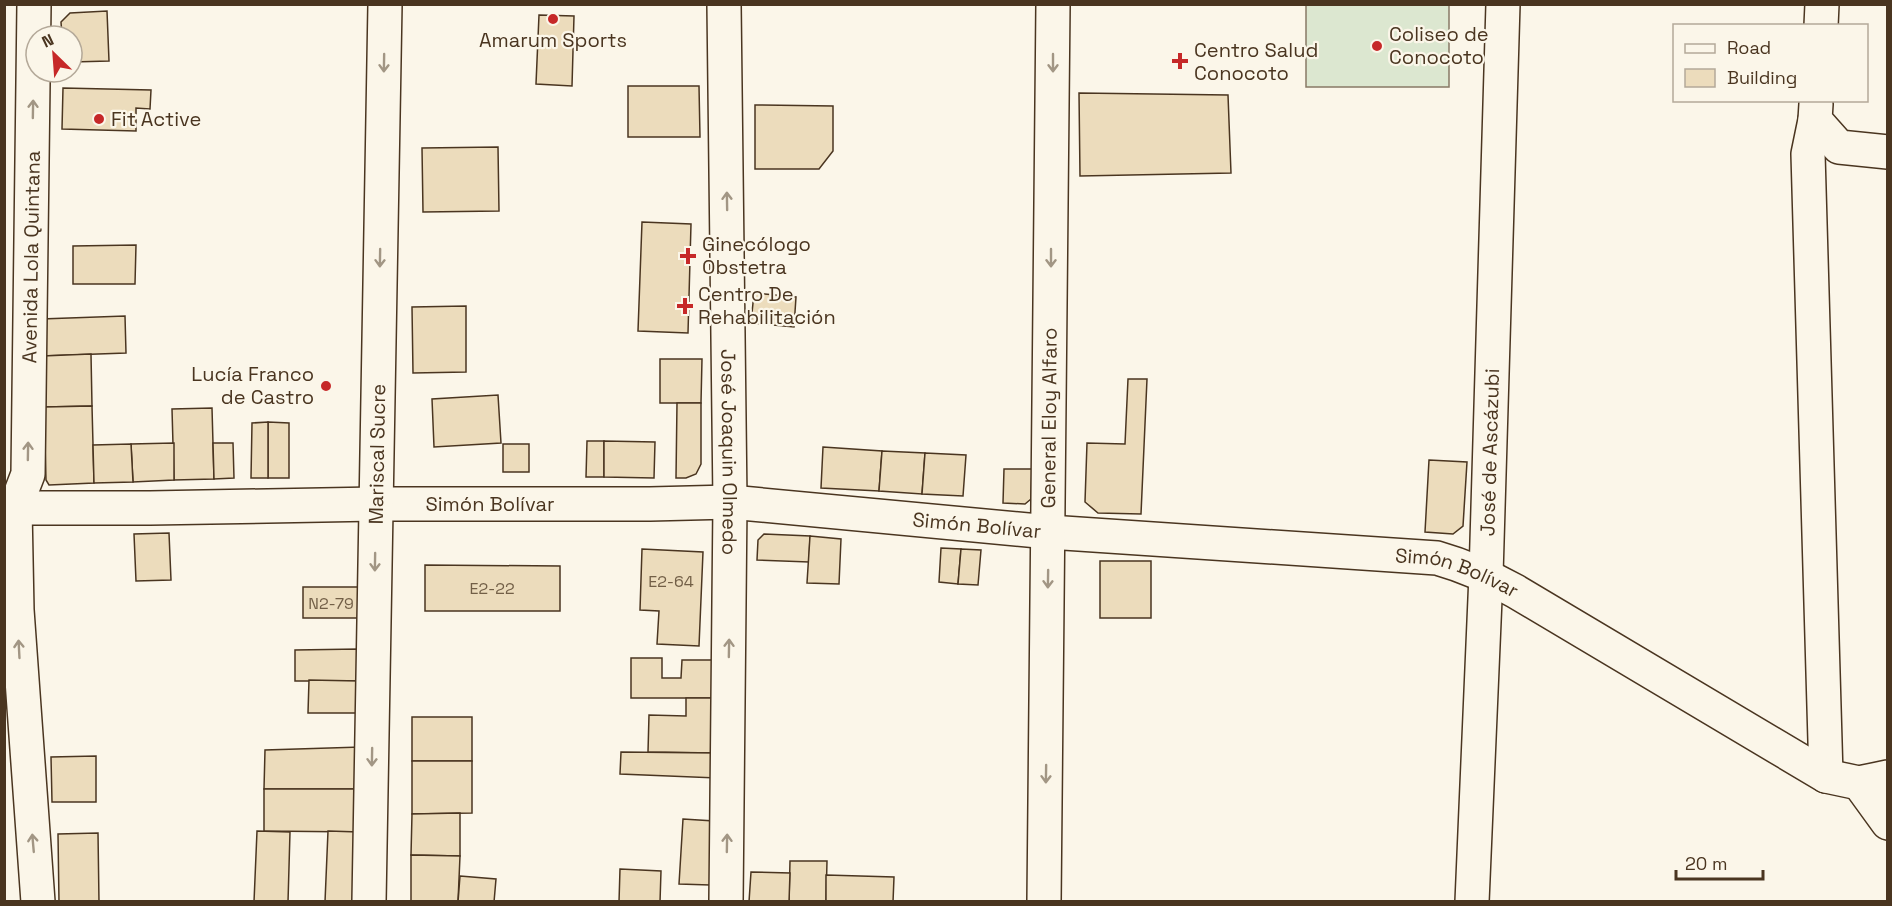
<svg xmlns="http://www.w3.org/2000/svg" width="1892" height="906" font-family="'Space Grotesk',sans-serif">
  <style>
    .garden { fill: #dce7d0; stroke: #887966; stroke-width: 1.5 }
    .building { fill: #ecdcbc; stroke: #4a3520; stroke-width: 1.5 }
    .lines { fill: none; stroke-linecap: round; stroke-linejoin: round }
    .minor-casing { stroke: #4a3520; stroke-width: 36 }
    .major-casing { stroke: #4a3520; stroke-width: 36 }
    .minor { stroke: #fbf6e9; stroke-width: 33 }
    .major { stroke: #fbf6e9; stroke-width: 33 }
    .oneway { stroke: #a29684 }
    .poi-dot { fill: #c62828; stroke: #fbf6e9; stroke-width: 2 }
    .labels { text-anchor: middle; stroke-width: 4.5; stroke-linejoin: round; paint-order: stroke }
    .number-label { font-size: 16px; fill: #725f47 }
    .poi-label { font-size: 20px; fill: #4a3520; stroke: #fbf6e9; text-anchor: start }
    .street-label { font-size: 20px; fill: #4a3520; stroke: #fbf6e9 }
  </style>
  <rect width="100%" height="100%" fill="#fbf6e9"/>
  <rect class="garden" x="1306" y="5" width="143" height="82"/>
  <g class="building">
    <path d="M107 11 109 61 72 62V36H62L61 22 70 13Z"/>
    <path d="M539 15 574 16 572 86 536 84Z"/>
    <path d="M628 86H699L700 137H628Z"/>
    <path d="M63 88 151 90 150 109 136 108V131L62 129Z"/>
    <path d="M1079 93 1228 95 1231 173 1080 176Z"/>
    <path d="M755 105 833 106V151L819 169H755Z"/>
    <path d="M498 147 499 211 423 212 422 148Z"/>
    <path d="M642 222 691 224 688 333 638 331Z"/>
    <path d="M136 245 135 284H73V246Z"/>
    <path d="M754 293 796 297 794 327 751 323Z"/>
    <path d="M466 306V372L413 373 412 307Z"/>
    <path d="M125 316 126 353 42 356 41 319Z"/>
    <path d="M91 354 92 406 44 407 42 356Z"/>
    <path d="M660 359H702L701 403H660Z"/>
    <path d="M1128 379H1147L1141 514 1098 513 1085 502 1087 443 1125 444Z"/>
    <path d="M498 395 501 443 434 447 432 399Z"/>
    <path d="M677 403H701V464L696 474 686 478H676Z"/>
    <path d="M92 406 94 483 49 485 46 480 44 407Z"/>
    <path d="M212 408 214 479 174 480 172 409Z"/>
    <path d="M268 422 289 423V478H268Z"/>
    <path d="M268 422V478H251L252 423Z"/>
    <path d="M587 441H604V477H586Z"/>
    <path d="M604 441 655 442 654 478 604 477Z"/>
    <path d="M174 443V480L133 482 131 444Z"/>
    <path d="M213 443H233L234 478 214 479Z"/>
    <path d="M131 444 133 482 94 483 93 445Z"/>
    <rect x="503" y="444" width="26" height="28"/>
    <path d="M823 447 882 451 879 491 821 488Z"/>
    <path d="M882 451 925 453 922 494 879 491Z"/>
    <path d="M925 453 966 455 963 496 922 494Z"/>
    <path d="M1429 460 1467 462 1463 526 1453 534 1425 532Z"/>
    <path d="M1004 469H1032L1031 499 1025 504 1003 503Z"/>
    <path d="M169 533 171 580 136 581 134 534Z"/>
    <path d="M764 534 810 536 809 562 757 560 758 540Z"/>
    <path d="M810 536 841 539 839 584 807 583Z"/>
    <path d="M941 548 961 549 958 584 939 582Z"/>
    <path d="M642 549 703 552 699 646 657 644 659 611 640 610Z"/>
    <path d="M961 549 981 550 978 585 958 584Z"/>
    <rect x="1100" y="561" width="51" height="57"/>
    <path d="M425 565 560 566V611H425Z"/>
    <rect x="303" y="587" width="56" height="31"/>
    <path d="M359 649V681H295V650Z"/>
    <path d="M631 658H662V678H681L682 660H717V698H631Z"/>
    <path d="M309 680 359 681 358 713H308Z"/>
    <path d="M686 698H717L716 753 648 752 649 715 686 716Z"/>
    <rect x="412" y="717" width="60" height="44"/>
    <path d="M361 747V789H264L265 750Z"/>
    <path d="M621 752 716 753 717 778 620 774Z"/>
    <path d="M96 756V802H52L51 757Z"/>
    <path d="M412 761H472V813L412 814Z"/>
    <path d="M264 789H361L359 832 264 831Z"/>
    <path d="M460 813V856L411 855 412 814Z"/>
    <path d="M683 819 714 821 710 885 679 884Z"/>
    <path d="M257 831 290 832 288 902H254Z"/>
    <path d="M328 831 359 832 357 902H325Z"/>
    <path d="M98 833 99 902H59L58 834Z"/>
    <path d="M411 855 460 856 458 902H411Z"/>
    <path d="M790 861H827L826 902H789Z"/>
    <path d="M620 869 661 871 660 902H619Z"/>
    <path d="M751 872 790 873 789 902H749Z"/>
    <path d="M826 875 894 877 893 902H826Z"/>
    <path d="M460 876 496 879 494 902H458Z"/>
  </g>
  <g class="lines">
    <g class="minor-casing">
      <g id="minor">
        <path id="s1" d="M724 4 730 502 726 902"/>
        <path d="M1821 26 1822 4"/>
        <path d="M1816 104 1815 120 1839 147 1888 152"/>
        <path d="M1815 120 1808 154 1826 776"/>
        <path id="s2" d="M4 508H150L376 504H650L730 502 1049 532 1437 558C1465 566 1490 577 1515 591L1826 776 1859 783 1888 777"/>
        <path d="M1859 783 1888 823"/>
        <path id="s3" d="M369 902 385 4"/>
        <path id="s4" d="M1044 902 1053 4"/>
        <path id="s5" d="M1472 902 1486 575 1503 4"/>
      </g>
    </g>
    <g class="major-casing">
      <path id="major" d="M34 4 28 474 15 508 17 610 38 902"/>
    </g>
    <use href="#minor" class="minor"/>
    <use href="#major" class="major"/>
  </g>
  <defs><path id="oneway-shaft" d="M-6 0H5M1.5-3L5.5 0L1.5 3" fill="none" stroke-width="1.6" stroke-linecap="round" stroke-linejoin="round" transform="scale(1.5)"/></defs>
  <g class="oneway">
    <use href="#oneway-shaft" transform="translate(384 63) rotate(91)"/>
    <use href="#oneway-shaft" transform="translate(1053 63) rotate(90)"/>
    <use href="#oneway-shaft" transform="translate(33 109) rotate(-89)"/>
    <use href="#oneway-shaft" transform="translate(727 201) rotate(-91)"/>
    <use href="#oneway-shaft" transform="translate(380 258) rotate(91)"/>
    <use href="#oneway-shaft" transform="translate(1051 258) rotate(90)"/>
    <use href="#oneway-shaft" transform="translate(28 451) rotate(-89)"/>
    <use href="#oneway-shaft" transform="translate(375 562) rotate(91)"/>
    <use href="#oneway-shaft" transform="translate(1048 579) rotate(91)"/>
    <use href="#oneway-shaft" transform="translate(729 648) rotate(-89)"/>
    <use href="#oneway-shaft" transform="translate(19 649) rotate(-93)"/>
    <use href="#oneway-shaft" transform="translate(372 757) rotate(91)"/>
    <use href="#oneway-shaft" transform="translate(1046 774) rotate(91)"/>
    <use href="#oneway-shaft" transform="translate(33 843) rotate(-95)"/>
    <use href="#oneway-shaft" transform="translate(727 843) rotate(-89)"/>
  </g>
  <g class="poi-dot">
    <circle cx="553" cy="19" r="6"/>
    <circle cx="1377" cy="46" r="6"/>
    <path d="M1177 52h6v6h6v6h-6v6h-6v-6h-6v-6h6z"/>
    <circle cx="99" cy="119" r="6"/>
    <path d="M685 247h6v6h6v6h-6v6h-6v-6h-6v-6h6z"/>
    <path d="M682 297h6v6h6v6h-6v6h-6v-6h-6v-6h6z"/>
    <circle cx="326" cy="386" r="6"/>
  </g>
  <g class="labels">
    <g class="number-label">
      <text x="671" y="587">E2-64</text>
      <text x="492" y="594">E2-22</text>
      <text x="331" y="609">N2-79</text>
    </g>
    <g class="poi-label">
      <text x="1389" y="41">Coliseo de<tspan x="1389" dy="23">Conocoto</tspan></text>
      <text x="553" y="47" text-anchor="middle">Amarum Sports</text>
      <text x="1194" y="57">Centro Salud<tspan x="1194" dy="23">Conocoto</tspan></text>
      <text x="111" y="126">Fit Active</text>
      <text x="702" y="251">Ginecólogo<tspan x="702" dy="23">Obstetra</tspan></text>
      <text x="698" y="301">Centro De<tspan x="698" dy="23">Rehabilitación</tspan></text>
      <text x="314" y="381" text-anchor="end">Lucía Franco<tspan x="314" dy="23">de Castro</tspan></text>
    </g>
    <g class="street-label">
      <text transform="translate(31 257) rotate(-89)" y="7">Avenida Lola Quintana</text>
      <text dy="7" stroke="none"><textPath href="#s4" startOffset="484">General Eloy Alfaro</textPath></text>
      <text dy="7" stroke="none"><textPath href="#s3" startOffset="448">Mariscal Sucre</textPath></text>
      <text dy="7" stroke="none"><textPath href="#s1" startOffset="448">José Joaquin Olmedo</textPath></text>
      <text dy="7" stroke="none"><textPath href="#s5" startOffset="450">José de Ascázubi</textPath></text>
      <text dy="7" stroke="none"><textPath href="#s2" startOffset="486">Simón Bolívar</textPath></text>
      <text dy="7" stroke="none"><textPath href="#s2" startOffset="974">Simón Bolívar</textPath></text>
      <text dy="7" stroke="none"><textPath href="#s2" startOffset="1458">Simón Bolívar</textPath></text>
    </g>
  </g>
  <rect width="1892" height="906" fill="none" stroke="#4a3520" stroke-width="12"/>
  <rect x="1673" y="24" width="195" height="78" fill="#fbf6e9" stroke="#b4a999" stroke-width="1.5"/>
  <rect x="1685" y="44" width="30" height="9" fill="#fbf6e9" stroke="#b4a999" stroke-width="1.5"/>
  <text x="1727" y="54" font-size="18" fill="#4a3520">Road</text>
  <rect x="1685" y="69" width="30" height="18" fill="#ecdcbc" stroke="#b4a999" stroke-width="1.5"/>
  <text x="1727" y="84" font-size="18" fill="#4a3520">Building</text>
  <g transform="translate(54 54) rotate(335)"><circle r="28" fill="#fbf6e9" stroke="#b4a999" stroke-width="1.5"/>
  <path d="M0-4.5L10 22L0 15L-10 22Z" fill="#c62828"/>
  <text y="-9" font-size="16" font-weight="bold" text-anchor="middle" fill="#4a3520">N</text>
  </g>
  <path d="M1676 870v9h87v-9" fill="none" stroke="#4a3520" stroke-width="3"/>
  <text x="1685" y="870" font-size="18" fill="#4a3520" stroke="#fbf6e9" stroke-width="4.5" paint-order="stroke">20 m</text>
</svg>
